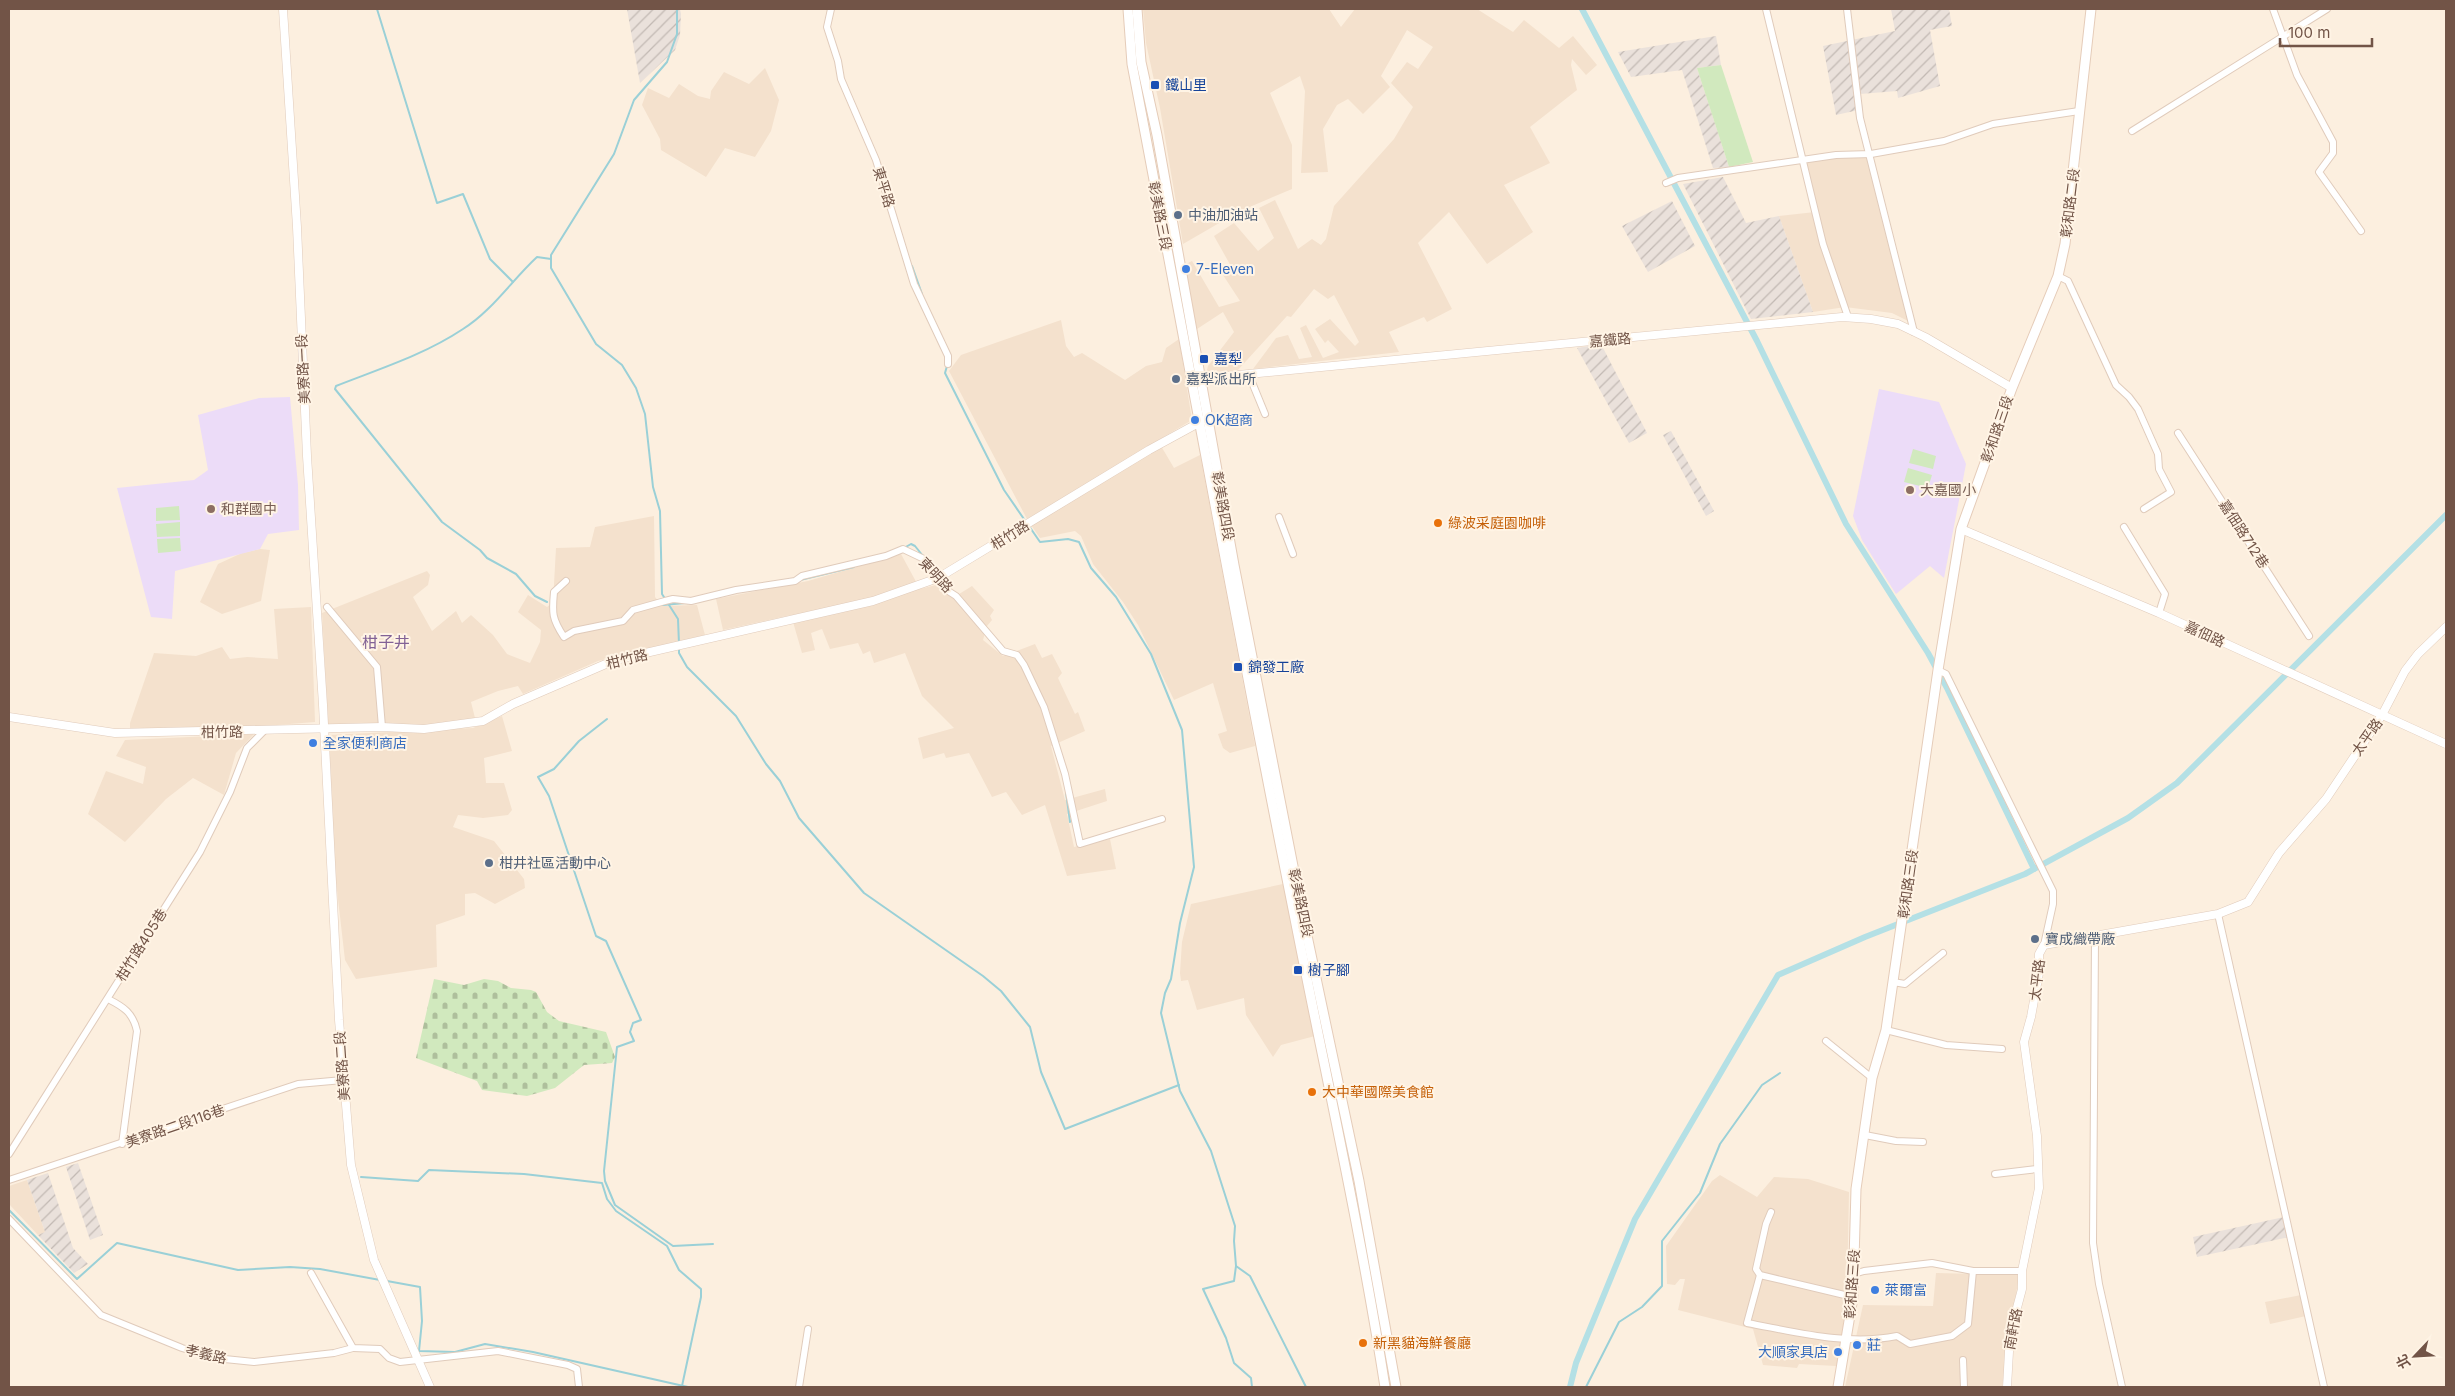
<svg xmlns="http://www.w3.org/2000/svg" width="2455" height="1396" font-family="Inter,'Noto Sans TC',sans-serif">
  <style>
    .residential { fill: #f4e1cd }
    .industrial { fill: url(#industrial-furrows) }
    .education { fill: #ecdcf8 }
    .grass { fill: #d1e9be }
    .cemetery { fill: url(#cemetery-stones) }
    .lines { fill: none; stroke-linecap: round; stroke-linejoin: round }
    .stream { stroke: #9ad0d7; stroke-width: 2 }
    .canal { stroke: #b4e0e5; stroke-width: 6 }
    .minor-casing { stroke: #e0cbbb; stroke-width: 8 }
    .tertiary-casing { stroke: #e0cbbb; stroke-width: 9 }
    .secondary-casing { stroke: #e5ccb9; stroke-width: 11 }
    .minor { stroke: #fff; stroke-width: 6 }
    .tertiary { stroke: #fff; stroke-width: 8 }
    .secondary { stroke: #fff; stroke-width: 9 }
    .transit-dot { fill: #1a4fb4; stroke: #fff4e5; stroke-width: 2 }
    .service-dot { fill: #5c6f8a; stroke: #fff4e5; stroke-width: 2 }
    .shop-dot { fill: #3f7fe0; stroke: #fff4e5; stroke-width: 2 }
    .education-dot { fill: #8d6e63; stroke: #fff4e5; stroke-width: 2 }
    .food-dot { fill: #e8710a; stroke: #fff4e5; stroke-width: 2 }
    .labels { text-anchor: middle; stroke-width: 4; stroke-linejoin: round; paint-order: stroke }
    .transit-label { font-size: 14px; fill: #164399; stroke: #fff4e5; text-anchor: start }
    .street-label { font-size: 14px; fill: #725447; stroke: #fff4e5 }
    .service-label { font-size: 14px; fill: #4e5e75; stroke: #fff4e5; text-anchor: start }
    .shop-label { font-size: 14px; fill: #366cbe; stroke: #fff4e5; text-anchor: start }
    .education-label { font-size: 14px; fill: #785e54; stroke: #fff4e5; text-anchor: start }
    .food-label { font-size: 14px; fill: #c56008; stroke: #fff4e5; text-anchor: start }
    .quarter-label { font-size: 16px; fill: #826296; stroke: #fff4e5 }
  </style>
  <defs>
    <pattern id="industrial-furrows" width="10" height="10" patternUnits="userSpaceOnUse" patternTransform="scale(1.25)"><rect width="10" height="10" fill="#eae1db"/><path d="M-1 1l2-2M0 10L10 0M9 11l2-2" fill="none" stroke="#c2b9b3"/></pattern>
    <pattern id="cemetery-stones" width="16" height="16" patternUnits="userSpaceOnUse" patternTransform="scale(1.25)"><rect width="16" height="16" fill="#d1e9be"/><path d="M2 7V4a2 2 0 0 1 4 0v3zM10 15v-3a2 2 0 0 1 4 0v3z" fill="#aebf9c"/></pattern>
  </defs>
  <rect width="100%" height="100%" fill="#fcefdf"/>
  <g class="residential">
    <path d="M1143 9H1329L1341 27 1355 9H1477L1513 32 1524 20 1559 48 1573 36 1597 65 1586 75 1572 59 1571 65 1577 90 1530 127 1550 163 1504 185 1533 232 1487 264 1449 212 1418 243 1452 309 1427 322 1424 317 1389 332 1399 352 1253 369 1276 338 1288 335 1299 359 1312 357 1300 328 1306 325 1323 358 1339 352 1328 340 1325 343 1315 329 1330 319 1355 346 1359 342 1334 295 1328 299 1314 289 1291 317 1287 316 1237 371 1206 374 1208 366 1234 332 1223 312 1197 329 1184 265 1192 261 1219 307 1240 301 1223 275 1232 268 1214 236 1234 223 1258 251 1274 238 1259 208 1275 200 1298 249 1312 239 1321 245 1326 239 1334 206 1394 139 1413 107 1391 83 1407 62 1418 69 1433 47 1407 30 1381 76 1390 87 1363 114 1348 99 1337 105 1323 129 1328 172 1301 173 1305 91 1300 76 1270 93 1292 145V189L1240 211 1183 244 1160 108 1146 43Z"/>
    <path d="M765 68 779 100 771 131 755 157 725 148 706 177 661 150 660 139 642 105 648 88 669 98 679 84 698 96 710 99 711 91 724 72 749 84Z"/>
    <path d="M1869 155 1910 322 1892 313 1845 307 1813 312 1779 216 1815 212 1803 161Z"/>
    <path d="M1061 320 1066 346 1074 357 1082 353 1125 380 1146 366 1162 362 1166 348 1179 339 1192 420 1027 519 949 371 961 355Z"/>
    <path d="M1161 446 1174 468 1200 455 1255 746 1230 753 1223 748 1218 734 1227 731 1213 683 1174 700 1138 625 1123 602 1093 564 1081 536 1075 531 1040 538 1031 525Z"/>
    <path d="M654 516 655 597 662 606 697 605 705 635 598 661 523 694 518 686 498 691 471 702 475 718 424 725 328 724 322 613 427 571 430 575 428 585 413 597 432 631 456 611 462 623 471 615 493 635 507 654 530 663 540 642 541 630 518 612 528 595 547 607 553 602 556 548 590 547 595 527Z"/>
    <path d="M260 549 270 550 261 601 222 614 200 602 218 564 242 553Z"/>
    <path d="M901 554 920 589 936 585 956 596 972 586 994 610 990 616 992 620 987 626 983 640 1003 656 1035 644 1042 658 1052 654 1062 673 1058 678 1075 714 1078 712 1085 731 1051 746 1065 800 1105 789 1107 801 1067 814 1074 847 1110 839 1116 869 1067 876 1045 805 1022 815 1006 792 992 797 969 753 946 758 944 753 923 759 918 738 954 728 922 696 905 653 874 663 870 651 863 654 858 643 830 649 822 629 811 633 815 650 802 653 791 615 723 630 716 599 808 581Z"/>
    <path d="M311 607 315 722 251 727 130 731V723L154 653 196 656 222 647 230 659 247 657 278 659 274 609Z"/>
    <path d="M502 716 512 751 484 758 486 783H504L512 810 508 815 483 818 458 815 453 827 494 841 524 879 525 888 495 904 475 893 465 894V915L436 925 437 967 356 979 345 960 335 873 329 735 473 728Z"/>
    <path d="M254 734 236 753 224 795 193 778 166 799 125 842 88 814 106 771 143 784 146 767 116 756 125 740Z"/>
    <path d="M1283 884 1315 1036 1281 1045 1273 1057 1246 1015 1244 998 1197 1010 1188 980 1181 981 1180 973 1182 942 1191 904Z"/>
    <path d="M1720 1175 1757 1197 1774 1177 1808 1179 1849 1192 1847 1291 1840 1354 1836 1366 1799 1364 1797 1368 1763 1365 1753 1329 1678 1310 1685 1279H1680L1675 1285 1667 1284 1666 1246 1712 1181Z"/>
    <path d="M27 1180 45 1232 38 1235 9 1204V1186Z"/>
    <path d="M1936 1273 2019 1275 2002 1387H1845L1863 1305 1933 1306Z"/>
    <path d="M2301 1295 2306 1316 2270 1324 2265 1302Z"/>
  </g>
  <g class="industrial">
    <path d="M627 9H680L681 14 680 35 675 50 640 83Z"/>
    <path d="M1891 9H1949L1952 26 1930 30 1940 86 1898 98 1897 91 1860 94 1863 109 1836 115 1823 46 1895 31Z"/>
    <path d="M1716 36 1721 65 1697 68 1729 167 1713 168 1682 70 1631 77 1618 52Z"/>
    <path d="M1723 177 1746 223 1779 216 1813 312 1751 319 1683 184Z"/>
    <path d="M1672 201 1695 246 1648 272 1622 226Z"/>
    <path d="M1601 344 1647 433 1629 443 1577 348Z"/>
    <path d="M1671 431 1714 511 1706 516 1663 435Z"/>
    <path d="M78 1163 103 1235 90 1240 66 1167Z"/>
    <path d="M48 1173 73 1248 88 1264 74 1273 38 1235 45 1232 27 1180Z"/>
    <path d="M2284 1217 2289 1237 2197 1257 2193 1237Z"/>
  </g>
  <g class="education">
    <path d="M1879 389 1939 402 1966 464 1944 578 1930 566 1896 594 1862 540 1853 516Z"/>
    <path d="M290 397 298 485 299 530 268 534 260 549 175 571 172 619 151 617 117 488 194 480 208 470 198 415 259 398Z"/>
  </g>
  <g class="grass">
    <path d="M1721 65 1753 162 1729 167 1697 68Z"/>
    <path d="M1913 449 1936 456 1933 469 1909 463Z"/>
    <path d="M1908 468 1932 475 1928 488 1904 482Z"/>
    <path d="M179 506 180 520 156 521V508Z"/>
    <path d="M180 522V536L157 537 156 524Z"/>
    <path d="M180 538 181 551 158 553 157 539Z"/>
  </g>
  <path class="cemetery" d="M434 979 464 985 484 979 498 981 511 988 531 990 536 992 547 1012 559 1021 606 1032 615 1057 612 1063 584 1065 555 1088 527 1096 482 1090 477 1081 416 1058Z"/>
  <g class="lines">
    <g class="stream">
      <path d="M377 9 437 203 463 194 490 259 513 282"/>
      <path d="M677 9V34L667 62 634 100 614 154 551 255V268L596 344 622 365 636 388 645 414 653 487 660 511 662 594 678 619 679 644"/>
      <path d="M912 266 922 294"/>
      <path d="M947 366 945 373 1004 490 1026 522"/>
      <path d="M1029 526 1040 542 1068 539 1079 542 1091 568 1116 597 1151 654 1182 730 1194 867 1180 923 1171 979 1165 993 1161 1013 1180 1091 1211 1151 1235 1226 1234 1241 1236 1266 1250 1276 1306 1387"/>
      <path d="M904 548 911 544 915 546 923 556"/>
      <path d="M800 580 854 567"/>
      <path d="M547 602 535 596 516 574 487 558 480 550 442 522 335 389 336 386C379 369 424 355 463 329 492 311 512 280 537 257L551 259"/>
      <path d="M663 605 685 603"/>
      <path d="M679 648V653L687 667 736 716 766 764 780 781 799 818 864 893 983 976 1001 991 1030 1027 1041 1072 1065 1129 1179 1085"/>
      <path d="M607 719 579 741 554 769 538 777 549 796 596 936 606 941 641 1020 633 1023 630 1032 634 1041 617 1047 604 1171 605 1181 615 1205 673 1246 713 1244"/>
      <path d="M1066 792 1070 822"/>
      <path d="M361 1177 418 1181 429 1170 524 1174 602 1183 607 1199 616 1211 667 1246 679 1270 701 1289V1297L682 1386"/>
      <path d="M9 1210 77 1279 117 1243 238 1270 290 1267 320 1269 380 1280"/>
      <path d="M1236 1266 1234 1281 1203 1289 1226 1338 1234 1363 1251 1378 1252 1387"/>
      <path d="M387 1281 420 1287 422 1321 419 1351 455 1352 485 1344 533 1352 688 1387"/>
      <path d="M1586 1387 1619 1322 1642 1307 1662 1286V1241L1700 1193 1720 1144 1762 1085 1780 1073"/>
    </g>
    <g class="canal">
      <path d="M1582 9 1757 341 1846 524 1928 653 1947 688 2034 869"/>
      <path d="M1570 1387 1576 1363 1635 1219 1778 975 1865 937 2025 874 2128 818 2177 783 2446 515"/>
    </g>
    <g class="minor-casing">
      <g id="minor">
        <path d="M831 9 827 27 838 61 841 79 876 160 914 284 948 356V364"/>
        <path d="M1766 9 1823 244 1848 317"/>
        <path d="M1847 9 1860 118 1914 332"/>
        <path d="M2273 9 2297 75 2333 142V153L2319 172 2361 231"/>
        <path d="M2132 131 2327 9"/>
        <path d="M1666 183 1678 178 1836 155 1871 154 1944 141 1993 124 2079 111"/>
        <path d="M2058 276 2068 281 2116 385 2129 397 2138 409 2158 454 2159 469 2171 492 2144 509"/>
        <path d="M1249 375 1265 414"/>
        <path d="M2178 433 2309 636"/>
        <path d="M1279 517 1293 554"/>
        <path d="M2124 527 2165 594 2159 613"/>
        <path d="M566 581 554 592C552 613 552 619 564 637L574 631 623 621 633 610 665 601 673 599 691 601 736 590 795 581 802 576 886 556 903 549 924 559 945 589 956 596 1003 651 1017 655 1024 665 1044 707 1065 774 1080 844 1162 819"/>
        <path d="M327 607 377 667 382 727"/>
        <path d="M1938 670 1946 674 2053 891V904L2044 945"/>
        <path d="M2218 914 2324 1387"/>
        <path d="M2095 937 2093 1243 2099 1284 2122 1387"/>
        <path d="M1893 982 1905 984 1943 953"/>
        <path d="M108 999C124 1007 133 1013 137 1031L122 1144"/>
        <path d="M1886 1030 1946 1045 2002 1049"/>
        <path d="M1826 1041 1872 1078"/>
        <path d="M1865 1135 1896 1141 1923 1142"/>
        <path d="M9 1154 200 852 230 792 247 748 264 731"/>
        <path d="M1995 1174 2037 1169"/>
        <path d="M9 1180 298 1084 343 1080"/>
        <path d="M1771 1212 1766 1224 1756 1269 1760 1275 1853 1297"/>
        <path d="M9 1219 101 1315 182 1348 215 1358 254 1362 334 1353 353 1348"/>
        <path d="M311 1273 353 1348 380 1349 389 1358 400 1362 498 1351 568 1365 577 1369 579 1387"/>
        <path d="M1854 1274 1864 1271 1932 1263 1973 1271H2022"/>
        <path d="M1760 1275 1747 1323C1796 1332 1847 1346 1897 1336L1910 1344 1952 1336 1968 1324 1973 1271"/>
        <path d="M1963 1360 1964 1387"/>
        <path d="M799 1387 808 1329"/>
      </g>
    </g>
    <g class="tertiary-casing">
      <g id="tertiary">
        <path d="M283 9 297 227 307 456 323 705 339 1020 351 1165 374 1260 430 1387"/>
        <path d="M1196 379 1842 317 1871 319 1898 324 1925 337 2012 388"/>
        <path d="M1961 529 2159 613 2446 744"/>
        <path d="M9 717 115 733 382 727 424 729 483 721 513 704 615 660 873 601 938 578 1149 450 1204 420"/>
        <path d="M2007 1387 2010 1334 2022 1289V1271L2039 1188 2037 1136 2024 1042 2031 1017 2039 973V954L2044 945 2218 914 2248 902 2279 853 2326 799 2382 715 2405 671 2418 654 2446 627"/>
      </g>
    </g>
    <g class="secondary-casing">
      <g id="secondary">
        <path d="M1128 9 1132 64C1187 352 1239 641 1297 929 1327 1081 1361 1233 1385 1387"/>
        <path d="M1137 9 1141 62 1157 135 1234 565 1302 912 1359 1181 1396 1387"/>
        <path d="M1838 1387 1853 1297 1856 1189 1872 1078 1886 1030 1938 670 1961 529 2012 388 2058 276 2065 244 2091 9"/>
      </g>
    </g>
    <use href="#minor" class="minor"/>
    <use href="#tertiary" class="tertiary"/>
    <use href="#secondary" class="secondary"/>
  </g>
  <g class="transit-dot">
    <rect x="1150" y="80" width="10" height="10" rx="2.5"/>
    <rect x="1199" y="354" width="10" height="10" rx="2.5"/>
    <rect x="1233" y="662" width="10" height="10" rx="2.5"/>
    <rect x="1293" y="965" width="10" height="10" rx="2.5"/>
  </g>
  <g class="service-dot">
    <circle cx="1178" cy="215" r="5"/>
    <circle cx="1176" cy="379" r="5"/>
    <circle cx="489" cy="863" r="5"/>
    <circle cx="2035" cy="939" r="5"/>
  </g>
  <g class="shop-dot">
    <circle cx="1186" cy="269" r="5"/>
    <circle cx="1195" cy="420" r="5"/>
    <circle cx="313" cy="743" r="5"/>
    <circle cx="1875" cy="1290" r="5"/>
    <circle cx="1857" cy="1345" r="5"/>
    <circle cx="1838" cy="1352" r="5"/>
  </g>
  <g class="education-dot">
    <circle cx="1910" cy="490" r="5"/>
    <circle cx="211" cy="509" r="5"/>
  </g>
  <g class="food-dot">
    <circle cx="1438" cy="523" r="5"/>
    <circle cx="1312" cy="1092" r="5"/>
    <circle cx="1363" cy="1343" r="5"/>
  </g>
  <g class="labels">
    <g class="transit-label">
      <text x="1165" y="90">鐵山里</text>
      <text x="1214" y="364">嘉犁</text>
      <text x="1248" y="672">錦發工廠</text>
      <text x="1308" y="975">樹子腳</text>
    </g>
    <g class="street-label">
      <text transform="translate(884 187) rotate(73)" y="5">東平路</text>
      <text transform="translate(2070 203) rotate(-83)" y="5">彰和路二段</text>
      <text transform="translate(1160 216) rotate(79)" y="5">彰美路三段</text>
      <text transform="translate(1610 340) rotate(-5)" y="5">嘉鐵路</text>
      <text transform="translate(303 369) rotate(-93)" y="5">美寮路一段</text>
      <text transform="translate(1997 429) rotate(-71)" y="5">彰和路三段</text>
      <text transform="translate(1223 506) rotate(80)" y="5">彰美路四段</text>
      <text transform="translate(2244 534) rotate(57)" y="5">嘉佃路712巷</text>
      <text transform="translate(1010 535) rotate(-32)" y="5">柑竹路</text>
      <text transform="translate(936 575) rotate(47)" y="5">東明路</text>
      <text transform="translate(2205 634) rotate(25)" y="5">嘉佃路</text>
      <text transform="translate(627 659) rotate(-14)" y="5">柑竹路</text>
      <text transform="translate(222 732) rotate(-1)" y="5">柑竹路</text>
      <text transform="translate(2367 737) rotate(-55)" y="5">太平路</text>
      <text transform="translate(1908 884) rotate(-82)" y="5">彰和路三段</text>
      <text transform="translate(1301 903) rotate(78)" y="5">彰美路四段</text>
      <text transform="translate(141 945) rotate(-58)" y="5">柑竹路405巷</text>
      <text transform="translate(2037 980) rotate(-83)" y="5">太平路</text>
      <text transform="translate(342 1066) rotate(-94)" y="5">美寮路二段</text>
      <text transform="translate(175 1126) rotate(-19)" y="5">美寮路二段116巷</text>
      <text transform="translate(1852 1284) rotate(-86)" y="5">彰和路三段</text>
      <text transform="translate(2013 1329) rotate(-79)" y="5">南軒路</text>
      <text transform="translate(206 1354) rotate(13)" y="5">孝義路</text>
    </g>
    <g class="service-label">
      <text x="1188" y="220">中油加油站</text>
      <text x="1186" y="384">嘉犁派出所</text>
      <text x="499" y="868">柑井社區活動中心</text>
      <text x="2045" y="944">寶成織帶廠</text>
    </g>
    <g class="shop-label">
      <text x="1196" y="274">7-Eleven</text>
      <text x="1205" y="425">OK超商</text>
      <text x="323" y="748">全家便利商店</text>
      <text x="1885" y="1295">萊爾富</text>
      <text x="1867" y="1350">莊</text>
      <text x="1828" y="1357" text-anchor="end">大順家具店</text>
    </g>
    <g class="education-label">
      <text x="1920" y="495">大嘉國小</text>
      <text x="221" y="514">和群國中</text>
    </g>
    <g class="food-label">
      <text x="1448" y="528">綠波采庭園咖啡</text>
      <text x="1322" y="1097">大中華國際美食館</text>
      <text x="1373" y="1348">新黑貓海鮮餐廳</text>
    </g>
    <g class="quarter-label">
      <text x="386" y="648">柑子井</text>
    </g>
  </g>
  <rect width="2455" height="1396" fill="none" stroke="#725447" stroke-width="20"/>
  <g transform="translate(2415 1356) rotate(245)" stroke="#fff4e5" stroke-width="4" paint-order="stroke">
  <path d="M0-4L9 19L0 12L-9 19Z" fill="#725447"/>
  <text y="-8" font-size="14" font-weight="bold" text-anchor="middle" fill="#725447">北</text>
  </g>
  <path d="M2280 38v8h92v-8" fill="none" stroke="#725447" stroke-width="2.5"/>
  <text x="2288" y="38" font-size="15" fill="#725447" stroke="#fff4e5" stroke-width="4" paint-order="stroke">100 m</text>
</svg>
